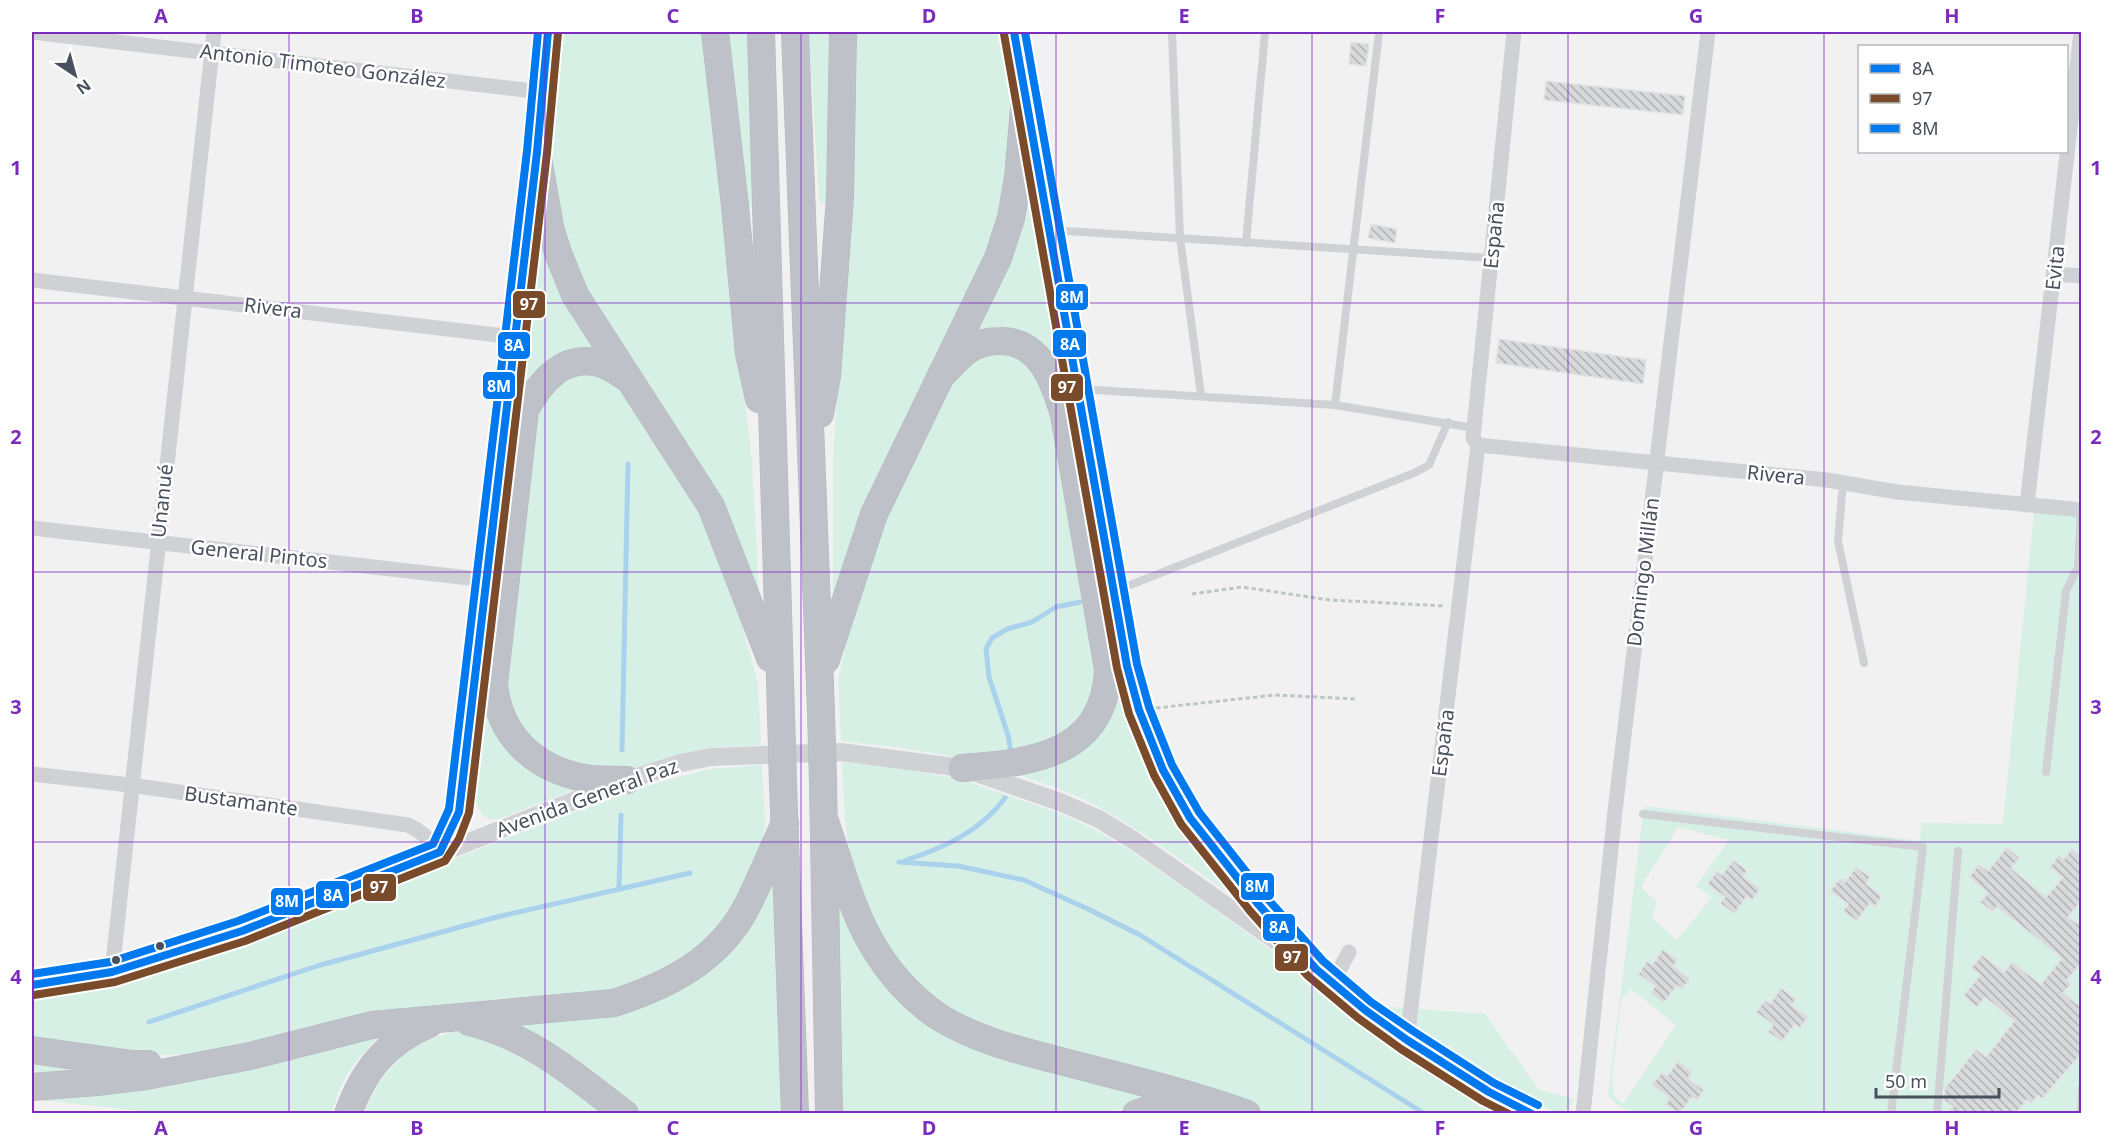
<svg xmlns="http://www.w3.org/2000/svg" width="2113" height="1145" font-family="'Noto Sans',sans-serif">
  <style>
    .green { fill: #d6f0e5; fill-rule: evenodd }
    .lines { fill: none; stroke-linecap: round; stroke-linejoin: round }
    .stream { stroke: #abd2ed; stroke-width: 5 }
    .building { fill: url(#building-back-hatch); stroke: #e2e3e4; stroke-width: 1.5 }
    .motorway-casing { stroke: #b6b8c0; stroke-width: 28 }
    .path { stroke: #bbc6c5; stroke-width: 3; stroke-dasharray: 4.5 3; stroke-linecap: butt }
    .service { stroke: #cfd1d4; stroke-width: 8 }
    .minor { stroke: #cfd1d4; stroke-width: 15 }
    .tertiary { stroke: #cfd1d4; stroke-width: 18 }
    .motorway { stroke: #bfc1c8; stroke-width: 27 }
    .motorway-bridge-casing { stroke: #b6b8c0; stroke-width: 28; stroke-linecap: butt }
    .motorway-bridge { stroke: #bfc1c8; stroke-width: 27 }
    .bus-1-casing { stroke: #fff; stroke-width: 12 }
    .bus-2-casing { stroke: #fff; stroke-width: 12 }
    .bus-3-casing { stroke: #fff; stroke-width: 12 }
    .bus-1 { stroke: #0079ef; stroke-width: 8 }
    .bus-2 { stroke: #7a4b2a; stroke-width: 8 }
    .bus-3 { stroke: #0079ef; stroke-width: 8 }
    .grid { fill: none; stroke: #7b2cbf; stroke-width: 1.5; stroke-opacity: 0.55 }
    .bus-dot { fill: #484f5d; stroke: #fff; stroke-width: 2 }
    .labels { text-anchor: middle; stroke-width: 5; stroke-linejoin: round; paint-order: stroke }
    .street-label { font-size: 20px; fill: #484f5d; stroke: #fff }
    .line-badge { stroke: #fff; stroke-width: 2 }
    .badge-label { font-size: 16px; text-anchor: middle; font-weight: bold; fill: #fff }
    .neatline { fill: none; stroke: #7b2cbf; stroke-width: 2 }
    .grid-label { font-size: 20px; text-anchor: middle; font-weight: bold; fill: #7b2cbf }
  </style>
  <defs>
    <pattern id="building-back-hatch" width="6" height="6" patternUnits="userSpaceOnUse" patternTransform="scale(1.5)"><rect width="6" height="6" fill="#d8d9db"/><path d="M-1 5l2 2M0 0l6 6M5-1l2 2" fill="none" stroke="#b1b2b5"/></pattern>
  </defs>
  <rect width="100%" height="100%" fill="#f1f1f1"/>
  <g class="green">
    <path d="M558 32H704L752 464 761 625 582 292 564 250 548 150 551 86Z"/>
    <path d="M725 32H748L755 204 752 207H749L747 204Z"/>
    <path d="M809 32H832L827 200 822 204 819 200Z"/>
    <path d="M853 32H1003L1016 102 1003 216 833 622V457L850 197Z"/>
    <path d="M1027 178 1064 385C1032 338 1030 318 968 336Z"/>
    <path d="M539 222 603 353 522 394Z"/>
    <path d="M991 349 1026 359 1050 393 1099 669 1091 709 1049 746 964 758 893 747 841 741 838 680 865 560 949 381Z"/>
    <path d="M572 373 601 374 618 384 703 511 723 554 758 684 761 745 708 748 626 770 589 769 553 759 519 729 504 684 538 405Z"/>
    <path d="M2034 511 2081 516V857L2064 859 2059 855 2050 867 2063 877 2040 905 2011 868 2020 858 2007 847 1988 871 1979 864 1969 877 1988 893 1981 902 1993 912 2010 891 2025 903 2012 919 2023 928 2028 921 2074 943 2021 1009 2027 973 2012 962 2004 972 1982 955 1972 968 1980 975 1977 1007 1985 997 2014 1021 1986 1057 1976 1049 1939 1095 1948 1103 1955 1104 1947 1113H1680L1692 1097 1697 1100 1704 1090 1688 1078 1692 1071 1678 1061 1670 1098 1665 1105 1678 1113C1650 1113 1626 1119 1608 1095L1644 806 1920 841 1921 823 2003 824ZM1678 827 1729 840 1696 886 1712 897 1677 940 1652 918 1657 902 1641 887ZM1733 860 1747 870 1743 877 1752 899 1747 896 1734 913 1720 904 1725 897 1708 884 1717 872 1722 875ZM1856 867 1870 877 1866 884 1882 896 1875 906 1870 903 1848 904 1831 891 1845 882ZM1664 950 1678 960 1673 966 1690 978 1682 989 1677 985 1664 1003 1651 993 1655 986 1638 974 1647 961 1652 965ZM1631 989 1676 1025 1623 1104 1614 1096 1612 1081 1621 1000Z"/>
    <path d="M1121 680C1136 729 1153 782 1183 824 1204 854 1229 881 1253 910 1203 876 1154 838 1102 809 1075 793 1045 784 1016 774L1099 734 1112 714Z"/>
    <path d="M486 713 502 741 579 788 499 819H490L483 816 474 797Z"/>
    <path d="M842 762 890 767 960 779 1056 812 1094 829 1128 849 1199 898 1308 977 1402 1051 1453 1083 1511 1113H1267L1212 1088 977 1025 921 990 878 938 849 857 845 820Z"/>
    <path d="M762 765 765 824 761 849 738 905 700 951 644 985 206 1054 117 1056 32 1043V995L111 981 246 940 630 790 710 769Z"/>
    <path d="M835 870 912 1007 1163 1097 1107 1113H843Z"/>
    <path d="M775 872 782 1113H640L546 1044 502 1023 634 1008Z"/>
    <path d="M2081 900V927L2069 934 2066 914Z"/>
    <path d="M2081 962V1008L2047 1013 2071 984 2067 980Z"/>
    <path d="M1376 1006 1485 1014 1539 1090 1574 1099C1569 1109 1566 1113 1555 1112L1500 1086 1458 1061Z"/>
    <path d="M459 1031C517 1037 563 1080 608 1114H364C379 1071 413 1038 459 1031Z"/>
    <path d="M383 1034C353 1062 343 1074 332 1113H159L32 1099Z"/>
    <path d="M2081 1053V1113L2016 1114 2027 1100 2031 1103 2038 1095 2042 1098 2056 1069 2063 1075Z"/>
    <path d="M32 1057 122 1070 32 1078Z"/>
  </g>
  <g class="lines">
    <g class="stream">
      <path d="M622 750 628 464"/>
      <path d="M1011 752 1008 735 989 677 986 649 992 638 1007 629 1032 622 1056 607 1080 602"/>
      <path d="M904 861C943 848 980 832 1005 798"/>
      <path d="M899 862 958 866 1024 880 1088 909 1140 935 1425 1114"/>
      <path d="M619 888 621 815"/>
      <path d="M149 1022 317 966 497 917 690 873"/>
    </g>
  </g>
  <g class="building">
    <path d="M1351 42 1369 44 1366 66 1349 64Z"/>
    <path d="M1546 81 1685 96 1683 115 1544 100Z"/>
    <path d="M1371 224 1397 229 1395 243 1368 238Z"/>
    <path d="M1499 339 1646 360 1643 384 1496 363Z"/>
    <path d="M2007 847 2020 858 2011 868 2046 897 2063 877 2050 867 2059 855 2064 859 2072 849 2082 857V900L2068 917 2082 927V962L2067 980 2071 984 2063 993 2082 1008V1053L2042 1099 2038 1095 2031 1104 2027 1100 2016 1113H1947L1953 1107 1944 1100 1945 1088 1976 1049 1986 1057 2014 1021 1985 997 1977 1007 1963 996 1980 975 1971 968 1982 955 2004 972 2012 962 2041 984 2062 958 1997 907 1993 912 1980 902 1988 893 1969 877 1979 864 1988 871Z"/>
    <path d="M1733 860 1747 870 1743 877 1760 889 1752 900 1747 896 1734 914 1720 903 1725 897 1707 884 1717 871 1722 875Z"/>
    <path d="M1856 867 1870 877 1866 884 1882 896 1875 907 1870 903 1857 921 1843 911 1848 904 1830 891 1840 878 1845 882Z"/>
    <path d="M1663 949 1678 960 1673 966 1690 979 1682 989 1677 985 1664 1003 1651 993 1655 986 1638 974 1647 961 1652 965Z"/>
    <path d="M1781 988 1796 999 1791 1005 1808 1017 1800 1028 1795 1024 1782 1042 1768 1032 1773 1025 1756 1012 1765 1000 1770 1004Z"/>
    <path d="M1678 1061 1692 1072 1688 1078 1704 1090 1697 1101 1692 1097 1680 1113 1665 1105 1670 1098 1652 1085 1662 1072 1667 1076Z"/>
  </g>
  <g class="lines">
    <g class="motorway-casing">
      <g id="motorway">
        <path d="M715 32 735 206 749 354 759 399"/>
        <path d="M761 32 781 714"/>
        <path d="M795 32 821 712"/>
        <path d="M537 152 550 227 558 253 575 295 711 506 770 658"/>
        <path d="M941 376C949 368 958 357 968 350 977 344 988 341 999 341 1040 340 1054 381 1064 415L1108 669C1105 755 1031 763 962 768"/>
        <path d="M820 414 827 376 840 197 843 32"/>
        <path d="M826 660 874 514 998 258 1011 218 1018 178 1025 97"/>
        <path d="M627 780C613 779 598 781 584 778 534 768 499 736 494 684L525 410C541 381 565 352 602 364 611 367 619 373 627 378"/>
        <path d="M823 782 829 1114"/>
        <path d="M783 784 795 1114"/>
        <path d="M825 821C839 861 850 906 872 944 888 972 912 999 939 1017 979 1042 1026 1052 1072 1064 1130 1079 1189 1093 1247 1114"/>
        <path d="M469 1022C532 1037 575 1076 625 1114"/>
        <path d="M32 1050 132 1064H148"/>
        <path d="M32 1087 97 1082 146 1076 250 1056 372 1025 614 1003C669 985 719 960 747 906 761 879 772 850 785 823"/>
        <path d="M348 1114C364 1069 386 1043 429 1024"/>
        <path d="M1136 1114 1159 1106 1195 1101"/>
      </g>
    </g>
    <g class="path">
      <path d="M1192 594 1242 587 1330 600 1445 606"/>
      <path d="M1156 708 1275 695 1357 699"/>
    </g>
    <g class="service">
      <path d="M1172 32 1180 238 1201 395"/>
      <path d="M1050 230 1491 258"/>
      <path d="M1246 243 1265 32"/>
      <path d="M1079 389 1335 405 1474 428"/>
      <path d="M1335 405 1379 32"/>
      <path d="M1843 483 1838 541 1864 663"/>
      <path d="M1115 591 1414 473 1429 465 1448 422"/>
      <path d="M2046 772 2066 591 2078 567 2081 510"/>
      <path d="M1643 814 1923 847 1891 1114"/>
      <path d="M1937 1114 1958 851"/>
      <path d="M2081 1114 2082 1088"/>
    </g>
    <g class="minor">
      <path d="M32 32 542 92"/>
      <path d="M1514 32 1474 428 1473 438 1478 445 1827 480 1897 492 2082 510"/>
      <path d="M2054 274 2082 276"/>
      <path d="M32 280 514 337"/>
      <path d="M2027 505 2081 32"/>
      <path d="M32 528 487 580"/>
      <path d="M32 774 130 785 408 825C422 831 430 841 440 852"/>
      <path d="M112 972 214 32"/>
      <path d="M1333 982 1349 952"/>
      <path d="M1407 1040 1478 445"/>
      <path d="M1583 1114 1615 811 1708 32"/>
    </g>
    <g class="tertiary">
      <path d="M1014 32 1115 591C1119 616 1122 643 1128 668 1140 720 1160 775 1191 819 1221 863 1257 903 1293 943"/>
      <path d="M440 852 450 834 459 812 537 152 548 32"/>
      <path d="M32 985 112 972 242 931 627 780 681 763 711 757 841 752 962 768 1060 802 1099 819 1133 840 1316 969 1365 1010 1407 1040 1489 1092 1533 1114"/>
    </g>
    <use href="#motorway" class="motorway"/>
    <g class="motorway-bridge-casing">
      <g id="motorway-bridge">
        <path d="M821 712 823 782"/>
        <path d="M781 714 783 784"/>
      </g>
    </g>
    <use href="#motorway-bridge" class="motorway-bridge"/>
    <g class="bus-1-casing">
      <g id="bus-1">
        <path d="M1014 32 1127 666 1139 710 1163 770 1190 818 1258 904 1316 969 1365 1010 1407 1040 1489 1092 1532 1114"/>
        <path d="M32 985 112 972 242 931 440 852 459 812 537 152 548 32"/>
      </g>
    </g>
    <g class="bus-2-casing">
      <g id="bus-2">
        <path d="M1004 34 1117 668 1129 714 1154 775 1181 824 1250 911 1308 976 1358 1018 1401 1049 1483 1101 1509 1114"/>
        <path d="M34 995 115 982 245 941 445 861 459 839 469 813 547 153 558 33"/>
      </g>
    </g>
    <g class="bus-3-casing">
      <g id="bus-3">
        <path d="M1025 32 1137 664 1149 707 1172 765 1199 812 1266 897 1323 961 1371 1002 1413 1031 1494 1083 1538 1105"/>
        <path d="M32 974 110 962 238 921 433 844 449 809 527 151 538 32"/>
      </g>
    </g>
    <use href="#bus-1" class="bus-1"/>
    <use href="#bus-2" class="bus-2"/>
    <use href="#bus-3" class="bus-3"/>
  </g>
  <path class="grid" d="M289 32V1114M545 32V1114M801 32V1114M1056 32V1114M1312 32V1114M1568 32V1114M1824 32V1114M32 303H2082M32 572H2082M32 842H2082"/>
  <g class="bus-dot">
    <circle cx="160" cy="946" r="5"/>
    <circle cx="116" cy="960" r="5"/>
  </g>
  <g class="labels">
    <g class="street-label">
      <text transform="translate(323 66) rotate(7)" y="7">Antonio Timoteo González</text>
      <text transform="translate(1494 235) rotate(-84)" y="7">España</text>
      <text transform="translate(2055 268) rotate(-84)" y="7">Evita</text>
      <text transform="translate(273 308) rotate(7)" y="7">Rivera</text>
      <text transform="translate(1776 475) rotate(6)" y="7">Rivera</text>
      <text transform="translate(162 501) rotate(-84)" y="7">Unanué</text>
      <text transform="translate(259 554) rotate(6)" y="7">General Pintos</text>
      <text transform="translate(1643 572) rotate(-83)" y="7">Domingo Millán</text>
      <text transform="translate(1443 743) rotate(-83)" y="7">España</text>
      <text transform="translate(587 798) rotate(-20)" y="7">Avenida General Paz</text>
      <text transform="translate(241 801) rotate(8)" y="7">Bustamante</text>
    </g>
  </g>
  <g class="line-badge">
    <rect x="1055" y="283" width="34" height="28" rx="6" fill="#0079ef"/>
    <rect x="512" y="290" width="34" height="29" rx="6" fill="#7a4b2a"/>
    <rect x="1052" y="329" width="35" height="29" rx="6" fill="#0079ef"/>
    <rect x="497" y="331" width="34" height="29" rx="6" fill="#0079ef"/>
    <rect x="482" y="371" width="34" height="29" rx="6" fill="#0079ef"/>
    <rect x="1050" y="373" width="34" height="29" rx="6" fill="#7a4b2a"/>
    <rect x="1240" y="872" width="35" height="29" rx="6" fill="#0079ef"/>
    <rect x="362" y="873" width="35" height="29" rx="6" fill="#7a4b2a"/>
    <rect x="315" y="880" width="35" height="29" rx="6" fill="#0079ef"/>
    <rect x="270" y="887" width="34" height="29" rx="6" fill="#0079ef"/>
    <rect x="1262" y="913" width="34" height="29" rx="6" fill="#0079ef"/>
    <rect x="1274" y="943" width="35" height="29" rx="6" fill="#7a4b2a"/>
  </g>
  <g class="badge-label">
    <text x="1072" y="303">8M</text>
    <text x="529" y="310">97</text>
    <text x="1070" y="350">8A</text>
    <text x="514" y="351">8A</text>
    <text x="499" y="392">8M</text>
    <text x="1067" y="393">97</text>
    <text x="1257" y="892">8M</text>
    <text x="379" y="893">97</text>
    <text x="333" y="901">8A</text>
    <text x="287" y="907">8M</text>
    <text x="1279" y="933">8A</text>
    <text x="1292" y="963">97</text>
  </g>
  <rect width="2113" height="1145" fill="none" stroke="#ffffff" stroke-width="66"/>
  <rect x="1858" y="45" width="210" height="108" fill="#ffffff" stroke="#b6b9be" stroke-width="1.5"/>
  <rect x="1870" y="64" width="30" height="9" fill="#0079ef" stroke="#b6b9be" stroke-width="1.5"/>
  <text x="1912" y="75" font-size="18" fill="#484f5d">8A</text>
  <rect x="1870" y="94" width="30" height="9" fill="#7a4b2a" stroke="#b6b9be" stroke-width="1.5"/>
  <text x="1912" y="105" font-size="18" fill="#484f5d">97</text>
  <rect x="1870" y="124" width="30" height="9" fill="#0079ef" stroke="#b6b9be" stroke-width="1.5"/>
  <text x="1912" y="135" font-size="18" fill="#484f5d">8M</text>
  <g transform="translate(75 75) rotate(144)" stroke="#ffffff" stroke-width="4.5" paint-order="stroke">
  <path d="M0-4.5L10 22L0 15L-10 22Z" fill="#484f5d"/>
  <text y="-9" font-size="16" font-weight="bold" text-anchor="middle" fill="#484f5d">N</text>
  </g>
  <path d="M1876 1088v9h123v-9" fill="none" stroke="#484f5d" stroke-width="3"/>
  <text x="1885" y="1088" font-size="18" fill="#484f5d" stroke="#ffffff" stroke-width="4.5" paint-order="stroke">50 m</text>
  <rect x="33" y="33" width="2047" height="1079" class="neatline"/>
  <g class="grid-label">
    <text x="161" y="23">A</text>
    <text x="417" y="23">B</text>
    <text x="673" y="23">C</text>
    <text x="929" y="23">D</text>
    <text x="1184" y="23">E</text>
    <text x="1440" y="23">F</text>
    <text x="1696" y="23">G</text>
    <text x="1952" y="23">H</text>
    <text x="16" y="175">1</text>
    <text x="2096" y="175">1</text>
    <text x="16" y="444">2</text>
    <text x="2096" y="444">2</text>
    <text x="16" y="714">3</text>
    <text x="2096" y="714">3</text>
    <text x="16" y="984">4</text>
    <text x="2096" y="984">4</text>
    <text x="161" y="1135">A</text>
    <text x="417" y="1135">B</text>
    <text x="673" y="1135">C</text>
    <text x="929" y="1135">D</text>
    <text x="1184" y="1135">E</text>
    <text x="1440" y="1135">F</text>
    <text x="1696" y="1135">G</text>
    <text x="1952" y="1135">H</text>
  </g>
</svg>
